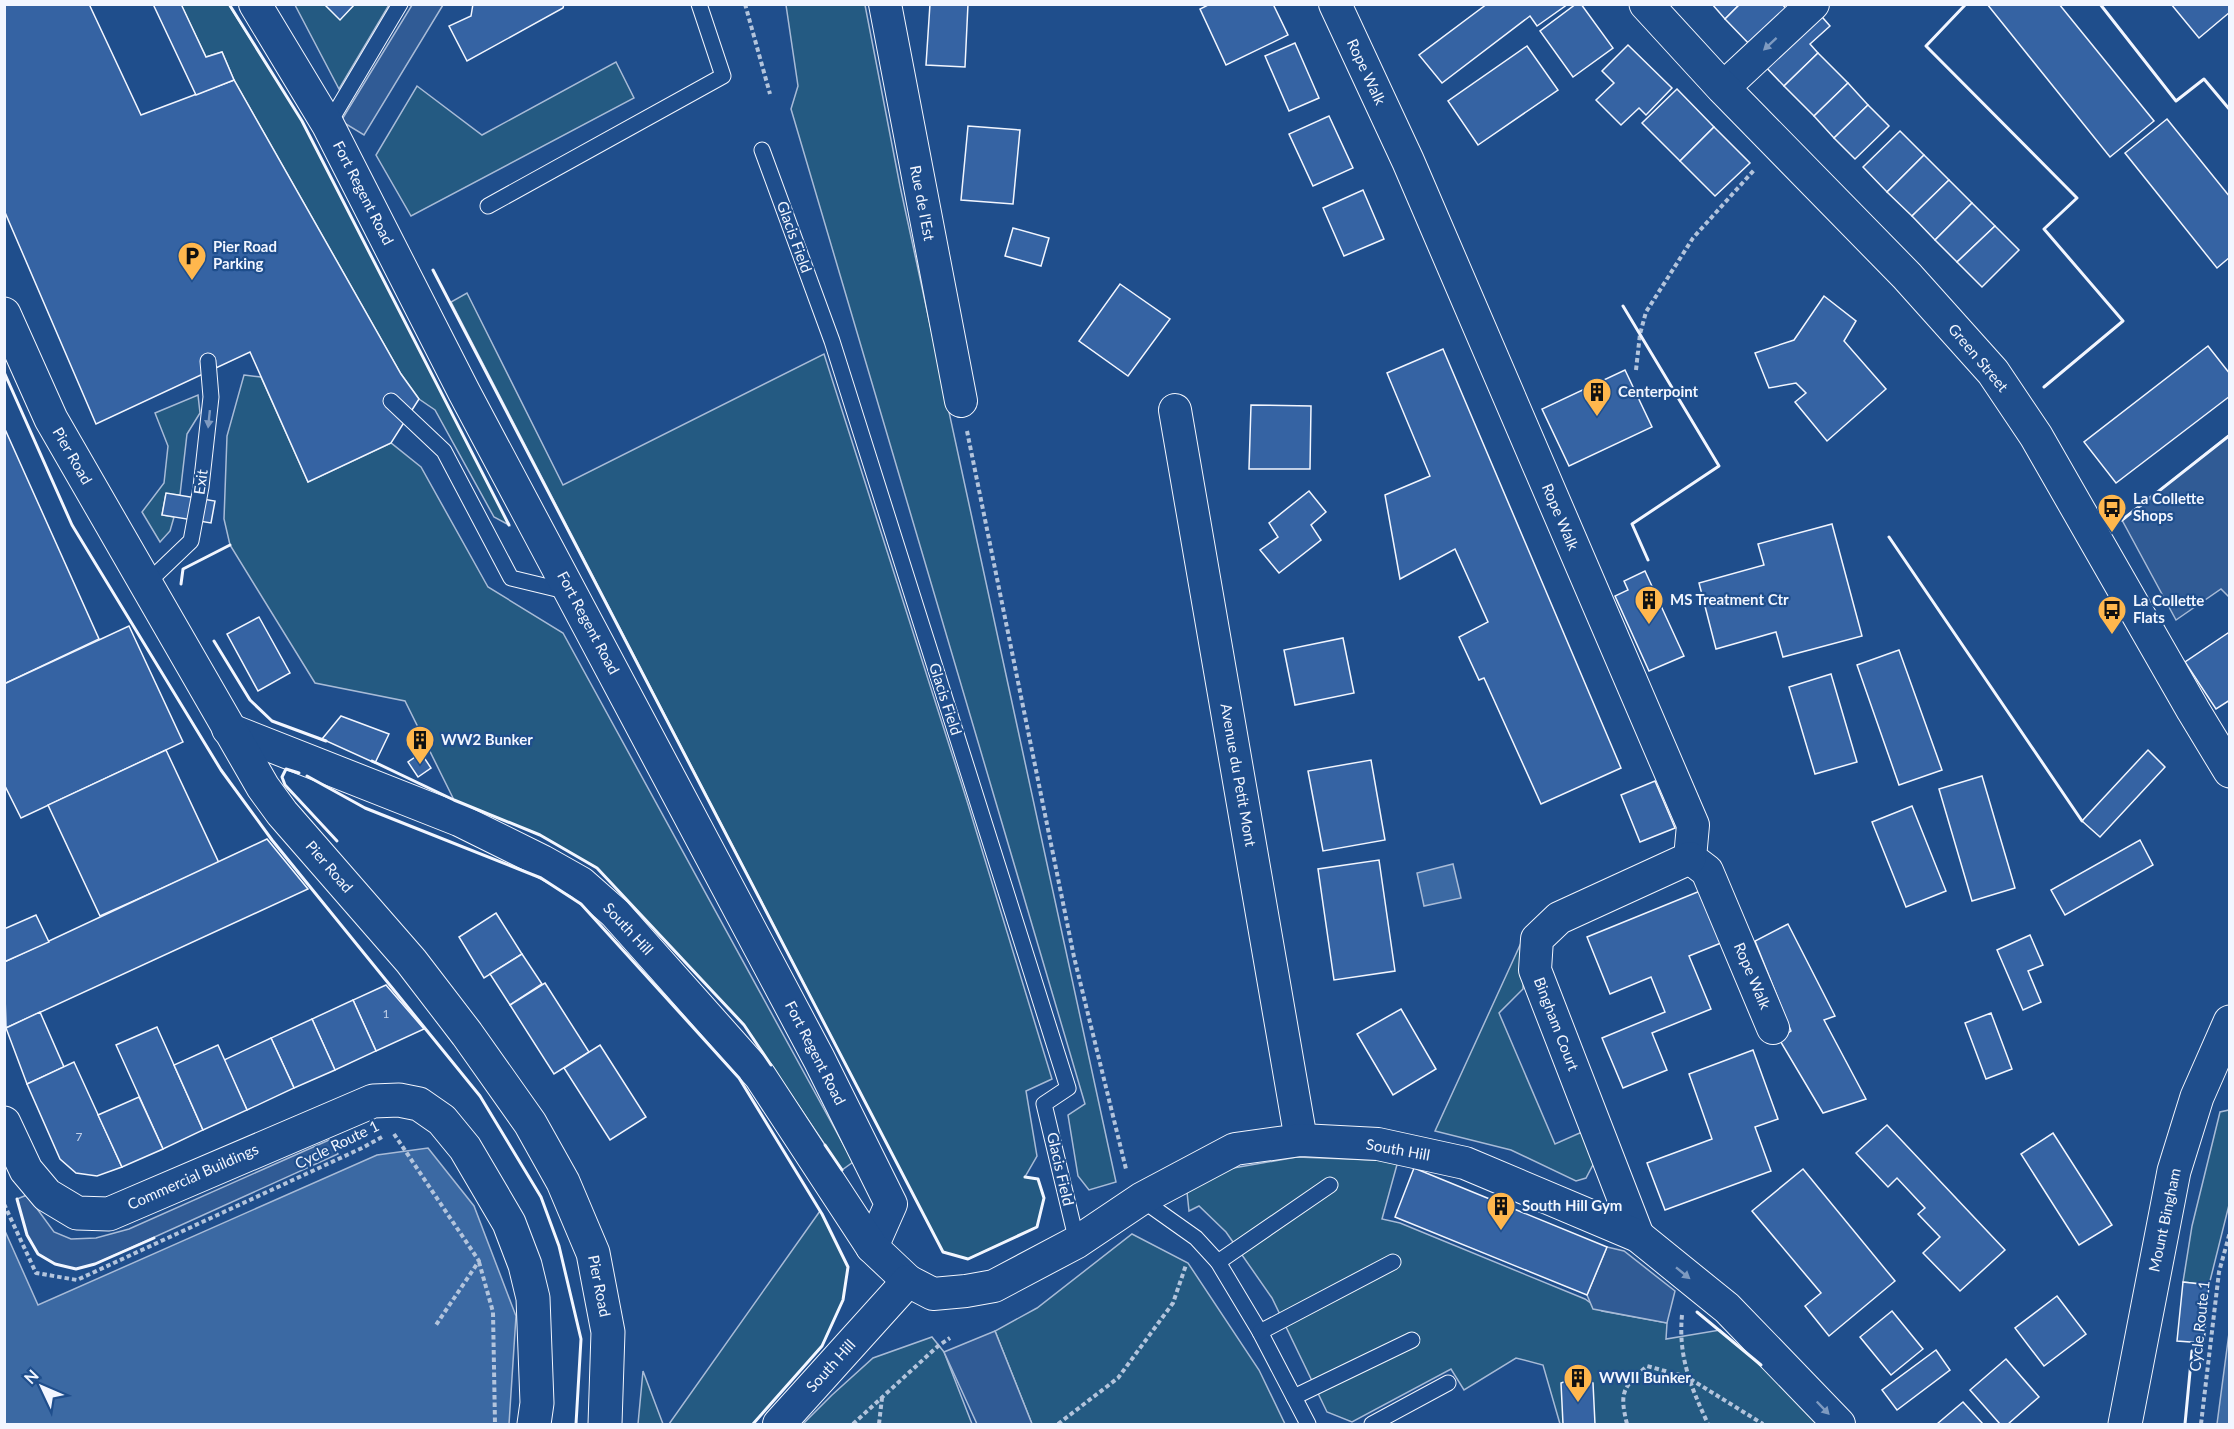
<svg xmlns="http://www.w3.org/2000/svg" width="2234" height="1429" font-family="Lato,sans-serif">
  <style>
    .green { fill: #245a82; stroke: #a8bbd7; stroke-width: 1.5 }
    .parking { fill: #305b95; stroke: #a8bbd7; stroke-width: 1.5 }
    .water { fill: #3b69a3; stroke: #a8bbd7; stroke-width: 1.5 }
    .building { fill: #3563a3; stroke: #f2f6ff; stroke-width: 1.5 }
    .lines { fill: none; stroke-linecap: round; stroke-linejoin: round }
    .lane-casing { stroke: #f2f6ff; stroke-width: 17 }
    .street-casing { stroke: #f2f6ff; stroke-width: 34 }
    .secondary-casing { stroke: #f2f6ff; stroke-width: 35 }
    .primary-casing { stroke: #f2f6ff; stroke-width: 35 }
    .path { stroke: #b3c4dc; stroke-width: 4; stroke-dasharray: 4.5 3; stroke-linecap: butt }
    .lane { stroke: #1f4e8c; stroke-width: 15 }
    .street { stroke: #1f4e8c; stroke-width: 32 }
    .secondary { stroke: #1f4e8c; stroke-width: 33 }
    .primary { stroke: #1f4e8c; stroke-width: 33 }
    .wall { stroke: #f2f6ff; stroke-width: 3 }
    .oneway { fill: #7e9ac0 }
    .labels { text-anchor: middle; stroke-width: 4.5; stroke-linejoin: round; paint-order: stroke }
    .number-label { font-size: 12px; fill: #c3d1e8 }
    .street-label { font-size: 15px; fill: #f2f6ff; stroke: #1f4e8c }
    .poi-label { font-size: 15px; font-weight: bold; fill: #f2f6ff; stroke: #1f4e8c; text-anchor: start }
  </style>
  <rect width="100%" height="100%" fill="#1f4e8c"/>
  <g class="green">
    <path d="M181 5H229L302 121 509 525 494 517 435 410 419 399 401 374 234 80 222 52 206 57Z"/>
    <path d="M295 5H389L339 89Z"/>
    <path d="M786 5H865L900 186 1116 1182 1089 1190 1078 1176 1068 1115 1085 1104 791 109 798 86Z"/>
    <path d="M616 62 634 98 411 216 376 155 417 86 482 135Z"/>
    <path d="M467 293 563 485 824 354 967 801 1052 1079 1026 1091 1037 1156 1025 1177 1038 1179 1044 1198 1037 1227 968 1259 943 1252 451 302Z"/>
    <path d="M244 375 261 377 308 482 391 443 421 467 488 587 563 633 853 1162 842 1170 744 1025 597 868 540 835 454 800 405 701 315 683 230 545 224 519 227 436Z"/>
    <path d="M198 395 200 413 187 434 180 495 166 494 162 515 174 517 170 531 160 542 142 512 164 483 168 446 155 413Z"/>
    <path d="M1526 932 1523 989 1499 1013 1555 1144 1582 1132 1596 1159 1586 1178 1576 1181 1511 1150 1435 1131Z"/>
    <path d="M2229 1110V1205L2209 1285 2183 1282 2192 1226 2220 1112Z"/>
    <path d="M1297 1157 1398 1161 1382 1219 1400 1223 1585 1299 1602 1311 1667 1323 1666 1339 1720 1330 1797 1397 1822 1424H1560L1543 1365 1516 1358 1464 1390 1451 1369 1352 1422 1327 1412 1272 1298 1226 1232 1199 1206 1189 1211 1187 1192 1222 1170Z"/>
    <path d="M820 1211 848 1267 843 1300 822 1346 753 1424H669Z"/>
    <path d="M1132 1234 1188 1263 1259 1370 1285 1424H1032L995 1331 1037 1308Z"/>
    <path d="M932 1337 944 1352 972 1424H803L832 1395 873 1358Z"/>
    <path d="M643 1371 663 1424H638Z"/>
  </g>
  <g class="parking">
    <path d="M412 5H443L364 135 341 121Z"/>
    <path d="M2229 435V597L2221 589 2176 620 2122 520Z"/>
    <path d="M329 1140 338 1154 95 1264 76 1269 55 1264 38 1254 27 1235 17 1199 27 1195 54 1232 71 1239 96 1238 129 1229Z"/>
    <path d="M1607 1247 1624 1251 1675 1291 1667 1323 1593 1309 1587 1295Z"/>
    <path d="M995 1331 1032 1424H977L944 1352Z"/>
  </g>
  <g class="water">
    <path d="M1453 864 1461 898 1424 906 1417 873Z"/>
    <path d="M428 1148 474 1206 516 1316 509 1424H5V1231L38 1305 377 1155Z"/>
    <path d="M2229 1333V1424H2217Z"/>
  </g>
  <g class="building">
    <path d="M4 4H89L141 115 234 80 401 374 419 399 391 443 308 482 250 352 96 424 4 210Z"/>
    <path d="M153 4H181L206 57 222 52 234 80 196 95Z"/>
    <path d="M324 4H355L340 20Z"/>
    <path d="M473 4H564L563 8 467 61 449 26 471 16Z"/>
    <path d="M930 4H968L965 67 926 65Z"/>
    <path d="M1210 4H1273L1288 35 1226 65 1200 9Z"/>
    <path d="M1487 4H1568L1537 26 1530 16 1442 83 1419 55Z"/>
    <path d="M1576 4H1581L1613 48 1573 77 1540 31Z"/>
    <path d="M1712 4H1740L1725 19Z"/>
    <path d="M1740 4H1782L1790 13 1753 48 1725 19Z"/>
    <path d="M1987 4H2059L2154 121 2110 157Z"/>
    <path d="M2171 4H2230V12L2199 38Z"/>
    <path d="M1816 10 1830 26 1810 44 1818 53 1784 86 1761 62Z"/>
    <path d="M1295 43 1319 98 1289 111 1265 56Z"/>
    <path d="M1628 45 1672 88 1646 115 1639 108 1621 125 1596 100 1614 83 1602 71Z"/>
    <path d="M1527 46 1558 90 1478 145 1448 101Z"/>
    <path d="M1818 53 1848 83 1814 116 1784 86Z"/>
    <path d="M1848 83 1868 105 1834 138 1814 116Z"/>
    <path d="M1677 89 1714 127 1680 161 1642 123Z"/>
    <path d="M1868 105 1889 126 1855 159 1834 138Z"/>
    <path d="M1329 116 1353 168 1313 186 1289 134Z"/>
    <path d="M2167 119 2230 197V257L2217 268 2125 153Z"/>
    <path d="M968 126 1020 130 1013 204 961 200Z"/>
    <path d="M1714 127 1750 163 1715 196 1680 161Z"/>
    <path d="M1900 131 1924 155 1887 192 1863 167Z"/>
    <path d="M1924 155 1949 180 1912 216 1887 192Z"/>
    <path d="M1949 180 1972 203 1935 240 1912 216Z"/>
    <path d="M1363 190 1384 239 1344 256 1323 208Z"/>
    <path d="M1972 203 1995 226 1957 262 1935 240Z"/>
    <path d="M1995 226 2019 250 1982 287 1957 262Z"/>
    <path d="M1013 228 1049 238 1041 266 1005 256Z"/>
    <path d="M1120 284 1170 319 1128 376 1079 341Z"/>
    <path d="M1824 296 1856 321 1844 341 1886 389 1827 441 1795 402 1806 393 1796 383 1769 388 1755 353 1794 340Z"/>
    <path d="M2208 346 2230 374V396L2116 483 2084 442Z"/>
    <path d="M1443 349 1621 768 1541 804 1484 678 1479 680 1459 637 1488 622 1455 549 1400 579 1385 495 1430 476 1387 373Z"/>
    <path d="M1625 370 1652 427 1569 466 1542 409Z"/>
    <path d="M1251 405 1311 406 1310 469H1249Z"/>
    <path d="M4 427 99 639 4 684Z"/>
    <path d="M1309 491 1326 512 1311 525 1321 540 1279 573 1260 550 1278 537 1269 523Z"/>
    <path d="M166 493 215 501 211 523 162 515Z"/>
    <path d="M1832 524 1862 636 1783 657 1776 632 1716 649 1699 583 1764 565 1758 544Z"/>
    <path d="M1645 571 1684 656 1649 671 1615 596 1628 590 1624 581Z"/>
    <path d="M259 617 290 673 258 691 227 634Z"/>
    <path d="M129 626 183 742 21 818 4 784V684Z"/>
    <path d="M2228 633 2230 636V700L2216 709 2185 662Z"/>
    <path d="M1343 638 1354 693 1295 705 1284 650Z"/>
    <path d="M1899 650 1942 770 1899 785 1857 665Z"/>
    <path d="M1831 674 1857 762 1815 774 1789 687Z"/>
    <path d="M341 716 389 734 375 763 322 739Z"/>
    <path d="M166 750 219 863 100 916 48 805Z"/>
    <path d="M2148 750 2165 767 2100 837 2082 821Z"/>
    <path d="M421 753 431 768 418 777 408 762Z"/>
    <path d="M1371 760 1385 840 1323 851 1308 771Z"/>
    <path d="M1982 776 2015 888 1972 901 1939 789Z"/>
    <path d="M1655 781 1675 828 1640 842 1621 795Z"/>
    <path d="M1912 806 1946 891 1906 907 1872 822Z"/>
    <path d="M267 839 308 889 6 1028 4 962Z"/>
    <path d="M2140 840 2153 865 2065 915 2051 890Z"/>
    <path d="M1379 860 1395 971 1334 980 1318 869Z"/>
    <path d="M1700 891 1721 943 1689 956 1711 1009 1652 1033 1667 1070 1623 1088 1602 1038 1665 1012 1651 977 1610 994 1587 937Z"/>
    <path d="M496 913 522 954 484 978 459 937Z"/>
    <path d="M36 915 49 942 4 962V929Z"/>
    <path d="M1788 924 1835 1016 1824 1020 1866 1099 1823 1113 1779 1039 1791 1031 1755 941Z"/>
    <path d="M2030 935 2043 965 2028 971 2041 1002 2023 1010 1997 950Z"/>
    <path d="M522 954 542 984 510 1005 490 974Z"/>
    <path d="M545 983 589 1052 554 1074 510 1005Z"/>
    <path d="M386 985 424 1029 376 1051 353 1000Z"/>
    <path d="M353 1000 376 1051 335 1070 312 1019Z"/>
    <path d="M1401 1009 1436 1069 1393 1095 1357 1034Z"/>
    <path d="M40 1012 64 1067 27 1084 6 1028Z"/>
    <path d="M1991 1013 2012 1069 1986 1079 1965 1023Z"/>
    <path d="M312 1019 335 1070 294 1088 271 1038Z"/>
    <path d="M157 1027 203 1130 163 1149 116 1045Z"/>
    <path d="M271 1038 294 1088 247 1110 224 1060Z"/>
    <path d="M218 1045 247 1110 203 1130 174 1065Z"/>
    <path d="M600 1045 646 1117 610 1140 564 1068Z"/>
    <path d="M1753 1050 1778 1119 1755 1127 1771 1171 1665 1210 1647 1163 1712 1139 1689 1074Z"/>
    <path d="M74 1062 122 1167 97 1176 76 1173 60 1159 27 1084Z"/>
    <path d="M139 1097 163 1149 122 1167 98 1115Z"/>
    <path d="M1887 1125 2005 1250 1960 1291 1923 1253 1940 1237 1918 1214 1925 1208 1897 1178 1888 1187 1856 1153Z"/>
    <path d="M2053 1133 2112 1225 2079 1245 2021 1154Z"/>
    <path d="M1414 1168 1607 1247 1587 1295 1395 1217Z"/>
    <path d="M1803 1169 1895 1281 1829 1336 1805 1306 1821 1293 1752 1211Z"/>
    <path d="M2183 1282 2209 1285 2204 1343 2177 1341Z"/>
    <path d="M2057 1296 2086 1334 2044 1366 2015 1328Z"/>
    <path d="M1892 1311 1923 1349 1891 1375 1860 1337Z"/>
    <path d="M1936 1350 1950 1370 1897 1410 1882 1390Z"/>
    <path d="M2006 1359 2039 1397 2008 1424H2000L1970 1390Z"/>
    <path d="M1580 1376 1593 1383 1595 1424H1563L1561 1383Z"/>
    <path d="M1963 1402 1983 1424H1937Z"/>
  </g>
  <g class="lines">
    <g class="lane-casing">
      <g id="lane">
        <path d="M328 125 400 4"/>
        <path d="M762 150 832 341 1068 1088 1044 1104 1077 1242"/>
        <path d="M488 206 723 76 699 4"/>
        <path d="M391 401 444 451 511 578 569 592"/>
        <path d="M145 585 191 541 201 487 211 397 208 361"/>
        <path d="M1141 1199 1196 1238 1218 1262 1260 1332 1308 1424"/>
        <path d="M1218 1262 1330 1185"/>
        <path d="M1260 1332 1393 1262"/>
        <path d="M1294 1397 1412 1340"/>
        <path d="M1372 1424 1448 1383"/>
      </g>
    </g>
    <g class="street-casing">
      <g id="street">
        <path d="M255 4 328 125 464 392 819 1059 891 1204 872 1247"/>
        <path d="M885 4 961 401"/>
        <path d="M1335 4 1408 161 1693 825 1690 858 1707 871 1773 1028"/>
        <path d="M1723 88 1813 4"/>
        <path d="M1175 410 1301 1140"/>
        <path d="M228 729 459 820 542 861 581 883 615 913 760 1076 872 1247 908 1281"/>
        <path d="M1638 1236 1535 970 1537 939 1559 918 1690 858"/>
        <path d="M779 1424 908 1281 933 1294 966 1291 994 1286 1077 1242 1141 1199 1235 1149 1301 1140 1378 1144 1465 1163 1638 1236 1727 1308 1839 1424"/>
      </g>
    </g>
    <g class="secondary-casing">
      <path id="secondary" d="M1646 4 1723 88 1907 276 1993 372 2036 436 2193 710 2230 771"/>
    </g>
    <g class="primary-casing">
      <g id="primary">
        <path d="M4 314 51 419 263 787 282 813 411 961 467 1034 530 1123 563 1182 593 1253 608 1332 605 1424"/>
        <path d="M4 1123 26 1170 47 1195 77 1213 109 1214 373 1101 399 1100 419 1104 442 1120 465 1148 509 1223 525 1265 533 1298 537 1403 534 1424"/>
        <path d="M2125 1424 2174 1171 2197 1097 2230 1022"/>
      </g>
    </g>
    <g class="path">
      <path d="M745 4 770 94"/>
      <path d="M1636 370 1640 334 1646 312 1693 238 1755 169"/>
      <path d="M967 431 1074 957 1126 1169"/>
      <path d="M394 1134 479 1261 436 1325"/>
      <path d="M4 1204 36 1273 77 1280 362 1148 382 1137"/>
      <path d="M479 1262 493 1312 495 1424"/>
      <path d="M1682 1315C1678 1357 1691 1387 1708 1424"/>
      <path d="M853 1424 938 1346 950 1338"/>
      <path d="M879 1424 882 1398"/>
      <path d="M1058 1424 1118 1378 1173 1303 1186 1265"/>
      <path d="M1627 1424C1619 1392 1623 1387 1647 1366L1687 1377 1763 1424"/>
      <path d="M2201 1424 2219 1272 2230 1232"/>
    </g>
    <use href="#lane" class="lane"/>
    <use href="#street" class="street"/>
    <use href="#secondary" class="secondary"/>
    <use href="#primary" class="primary"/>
    <g class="wall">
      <path d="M229 4 302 121 509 525"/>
      <path d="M1966 4 1926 46 2077 198 2044 229 2123 321 2044 387"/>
      <path d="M2100 4 2176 101 2204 79 2230 110"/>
      <path d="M433 270 943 1252 968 1259 1037 1227 1044 1198 1038 1179 1025 1177"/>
      <path d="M1623 306 1719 466 1632 524 1648 560"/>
      <path d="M4 372 72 525 221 770 272 840 480 1096 541 1197 559 1246 581 1339 576 1424"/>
      <path d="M2122 520 2230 435"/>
      <path d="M1889 537 2082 821"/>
      <path d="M181 584 183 569 230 545"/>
      <path d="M214 641 250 700 272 721 326 741"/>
      <path d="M372 761 454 800 540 835 597 868 744 1025 771 1065"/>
      <path d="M299 773 286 769 282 777 285 785 337 841"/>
      <path d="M307 776 365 808 541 878 581 904 739 1078 822 1214 848 1267 843 1300 822 1346 753 1424"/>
      <path d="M825 1145 842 1170"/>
      <path d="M17 1199 27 1235 38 1254 55 1264 76 1269 95 1264 154 1238"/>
      <path d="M1697 1312 1761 1365"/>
      <path d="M2185 1424 2192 1351"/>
    </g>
  </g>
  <defs><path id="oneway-solid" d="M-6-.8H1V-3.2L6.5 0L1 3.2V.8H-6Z" transform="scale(1.5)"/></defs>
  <g class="oneway">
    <use href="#oneway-solid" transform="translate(1770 44) rotate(137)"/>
    <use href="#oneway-solid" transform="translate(209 419) rotate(96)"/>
    <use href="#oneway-solid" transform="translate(1683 1273) rotate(39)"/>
    <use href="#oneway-solid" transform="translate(1823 1408) rotate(46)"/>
  </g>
  <defs>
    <g id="parking-pin" transform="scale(1.5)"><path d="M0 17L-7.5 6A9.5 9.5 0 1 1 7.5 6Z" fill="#ffb74d" stroke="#1f4e8c"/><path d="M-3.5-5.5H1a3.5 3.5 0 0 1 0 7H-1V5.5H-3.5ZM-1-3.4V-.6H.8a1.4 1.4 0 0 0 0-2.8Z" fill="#111"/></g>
    <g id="building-pin" transform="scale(1.5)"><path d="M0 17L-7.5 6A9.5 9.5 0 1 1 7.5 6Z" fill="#ffb74d" stroke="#1f4e8c"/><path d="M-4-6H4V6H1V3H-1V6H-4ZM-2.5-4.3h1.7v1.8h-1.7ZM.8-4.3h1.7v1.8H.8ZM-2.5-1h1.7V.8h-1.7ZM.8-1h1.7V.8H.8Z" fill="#111"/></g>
    <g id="bus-pin" transform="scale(1.5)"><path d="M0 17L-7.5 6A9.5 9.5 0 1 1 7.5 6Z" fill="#ffb74d" stroke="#1f4e8c"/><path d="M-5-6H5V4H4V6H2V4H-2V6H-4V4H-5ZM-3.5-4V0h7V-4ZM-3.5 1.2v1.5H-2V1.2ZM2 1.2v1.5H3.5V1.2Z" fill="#111"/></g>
  </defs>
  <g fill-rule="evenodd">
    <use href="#parking-pin" x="192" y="256"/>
    <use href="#building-pin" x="1597" y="392"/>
    <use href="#bus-pin" x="2112" y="508"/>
    <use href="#building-pin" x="1649" y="600"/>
    <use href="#bus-pin" x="2112" y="610"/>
    <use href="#building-pin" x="420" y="740"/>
    <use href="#building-pin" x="1501" y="1206"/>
    <use href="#building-pin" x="1578" y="1378"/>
  </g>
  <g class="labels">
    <g class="number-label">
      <text x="386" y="1018">1</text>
      <text x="79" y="1141">7</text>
    </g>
    <g class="street-label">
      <text transform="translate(1366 72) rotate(65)" y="5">Rope Walk</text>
      <text transform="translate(363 193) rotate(63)" y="5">Fort Regent Road</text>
      <text transform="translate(922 203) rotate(79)" y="5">Rue de l'Est</text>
      <text transform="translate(794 237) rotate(70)" y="5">Glacis Field</text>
      <text transform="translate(1978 358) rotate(50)" y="5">Green Street</text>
      <text transform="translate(72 456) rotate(60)" y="5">Pier Road</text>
      <text transform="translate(201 482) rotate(-82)" y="5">Exit</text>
      <text transform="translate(1560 517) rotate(67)" y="5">Rope Walk</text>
      <text transform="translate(588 623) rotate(62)" y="5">Fort Regent Road</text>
      <text transform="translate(945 699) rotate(72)" y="5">Glacis Field</text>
      <text transform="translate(1238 775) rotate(80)" y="5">Avenue du Petit Mont</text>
      <text transform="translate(329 867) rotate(49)" y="5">Pier Road</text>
      <text transform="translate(628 929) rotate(47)" y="5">South Hill</text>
      <text transform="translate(1752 976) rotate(67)" y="5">Rope Walk</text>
      <text transform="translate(1556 1024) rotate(69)" y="5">Bingham Court</text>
      <text transform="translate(815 1053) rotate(63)" y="5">Fort Regent Road</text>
      <text transform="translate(337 1145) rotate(-26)" y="5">Cycle Route 1</text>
      <text transform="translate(1398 1150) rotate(10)" y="5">South Hill</text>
      <text transform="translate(1060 1169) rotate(77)" y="5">Glacis Field</text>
      <text transform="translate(193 1177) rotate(-24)" y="5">Commercial Buildings</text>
      <text transform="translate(2165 1220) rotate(-78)" y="5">Mount Bingham</text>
      <text transform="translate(599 1286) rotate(79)" y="5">Pier Road</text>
      <text transform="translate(2200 1326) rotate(-84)" y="5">Cycle Route 1</text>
      <text transform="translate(831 1366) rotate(-48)" y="5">South Hill</text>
    </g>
    <g class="poi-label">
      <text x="213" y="252">Pier Road<tspan x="213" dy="17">Parking</tspan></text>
      <text x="1618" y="397">Centerpoint</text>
      <text x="2133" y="504">La Collette<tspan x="2133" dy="17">Shops</tspan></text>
      <text x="1670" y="605">MS Treatment Ctr</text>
      <text x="2133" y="606">La Collette<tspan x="2133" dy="17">Flats</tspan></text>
      <text x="441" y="745">WW2 Bunker</text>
      <text x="1522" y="1211">South Hill Gym</text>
      <text x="1599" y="1383">WWII Bunker</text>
    </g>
  </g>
  <rect width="2234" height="1429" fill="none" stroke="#f2f6ff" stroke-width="12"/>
  <g transform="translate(42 1387) rotate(314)" stroke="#1f4e8c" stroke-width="4.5" paint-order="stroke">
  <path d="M0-4.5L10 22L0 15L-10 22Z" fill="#f2f6ff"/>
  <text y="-9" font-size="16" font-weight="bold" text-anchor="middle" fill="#f2f6ff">N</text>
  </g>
</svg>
